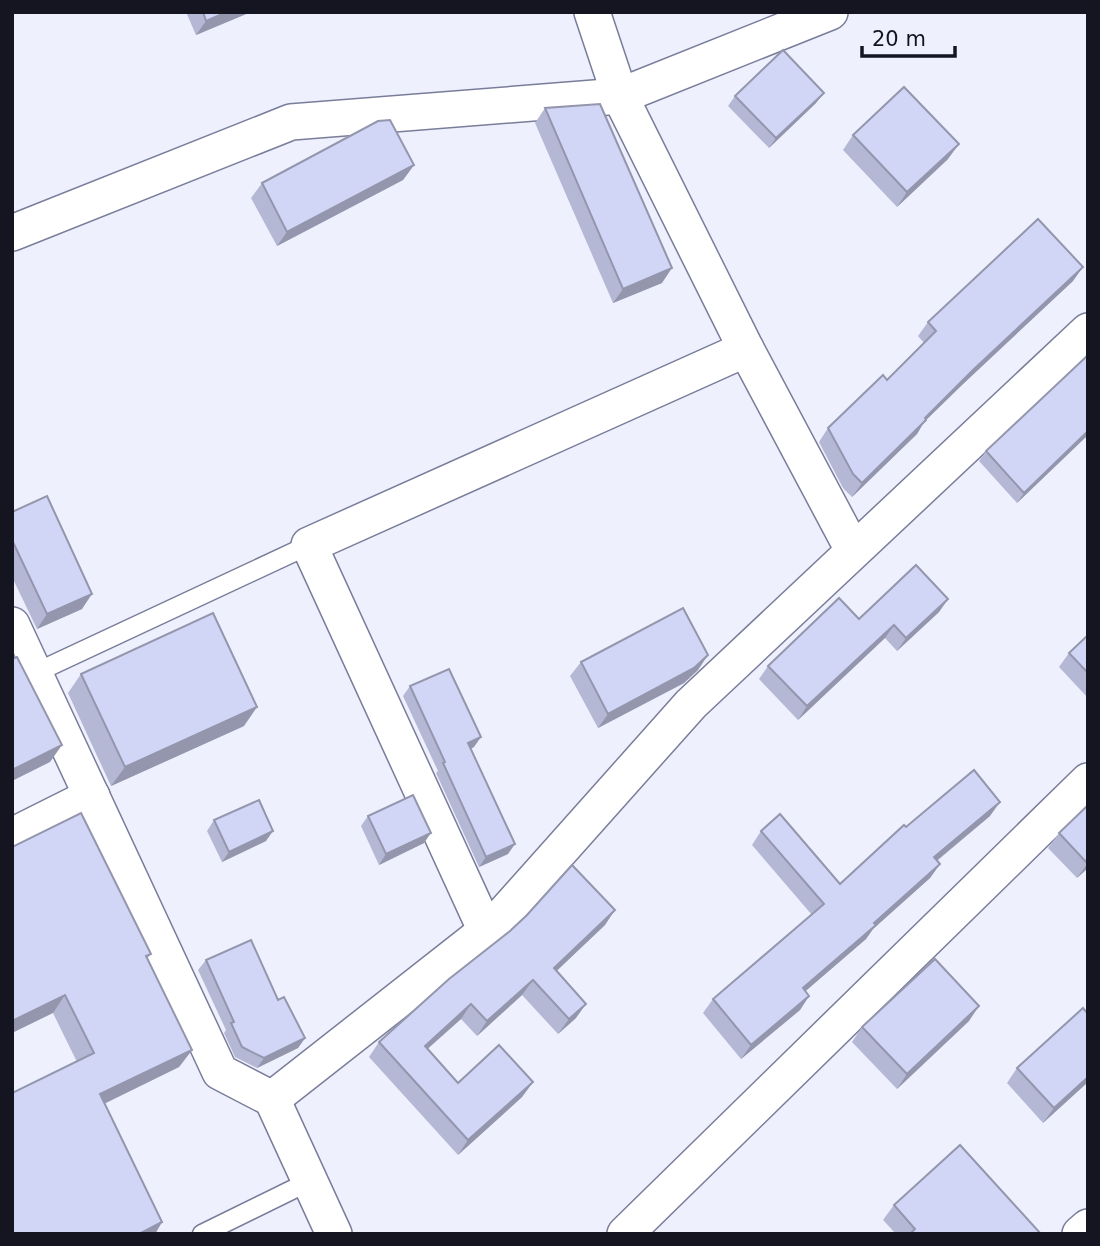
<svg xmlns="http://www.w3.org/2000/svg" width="1100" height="1246" font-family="'DejaVu Sans',sans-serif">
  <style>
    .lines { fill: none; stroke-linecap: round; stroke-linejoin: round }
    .lane-casing { stroke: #797d9a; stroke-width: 21 }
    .street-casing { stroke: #797d9a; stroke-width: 38 }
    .lane { stroke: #fff; stroke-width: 18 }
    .street { stroke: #fff; stroke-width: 35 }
    .wall { fill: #b5b8d4 }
    .shaded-wall { fill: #9396ac }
    .building { fill: #d2d6f6; stroke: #9396ac; stroke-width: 2 }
  </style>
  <rect width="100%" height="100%" fill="#eef0fd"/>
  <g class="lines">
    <g class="lane-casing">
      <g id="lane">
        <path d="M35 673 309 545"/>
        <path d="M202 1234 310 1181"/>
      </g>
    </g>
    <g class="street-casing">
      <g id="street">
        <path d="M592 12 620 96 746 349 853 550"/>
        <path d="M12 233 291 122 620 96 830 12"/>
        <path d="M12 625 220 1072 272 1099 334 1234"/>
        <path d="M12 836 92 796"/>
        <path d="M486 931 309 545 746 349"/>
        <path d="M272 1099 486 931 502 916 691 704 1088 331"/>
        <path d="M625 1234 1088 781"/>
        <path d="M1080 1234 1088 1227"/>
      </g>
    </g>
    <use href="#lane" class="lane"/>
    <use href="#street" class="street"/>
  </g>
  <g class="wall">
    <path d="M186 12H251L196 35Z"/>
    <path d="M735 96 816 103 769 148 728 106Z"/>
    <path d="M545 108 662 283 613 303 535 123Z"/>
    <path d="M853 135 948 159 897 207 843 150Z"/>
    <path d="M414 165 403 180 277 246 251 198 262 183Z"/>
    <path d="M1073 281 963 384 924 422 917 434 852 497 843 488 819 442 828 428 887 380 924 343 918 336 928 322Z"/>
    <path d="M1088 435 1017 503 979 461 986 451Z"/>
    <path d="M12 512 82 609 37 629 12 577Z"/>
    <path d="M948 599 939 612 897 651 885 638 798 720 759 679 768 666 859 619Z"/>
    <path d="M1088 635V698L1059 667 1069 653Z"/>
    <path d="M581 662 698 670 684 683 598 728 570 676Z"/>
    <path d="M81 674 244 726 111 786 68 693Z"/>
    <path d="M410 686 474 747 471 749 508 854 479 867 436 773 438 771 403 696Z"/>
    <path d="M1088 805V868L1077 878 1048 848 1059 833Z"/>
    <path d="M368 816 424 843 379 865 361 826Z"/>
    <path d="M990 816 937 861 940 864 930 878 873 929 866 939 805 991 809 996 800 1010 741 1059 703 1013 713 999 812 915 752 845 761 831 840 884 906 827Z"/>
    <path d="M214 820 266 841 222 862 207 831Z"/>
    <path d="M12 847 151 954 147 959 192 1050 179 1067 104 1104 162 1222 155 1234H12L77 1062 53 1013Z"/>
    <path d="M527 915 605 925 556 971 576 1018 558 1034 522 995 477 1036 461 1019 427 1049 458 1083 533 1082 522 1097 458 1155 369 1057 379 1042 510 931Z"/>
    <path d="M206 960 278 1000 305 1038 298 1048 257 1068 235 1057 224 1033 226 1030 198 970Z"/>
    <path d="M969 1021 897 1089 852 1042 862 1027Z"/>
    <path d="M1017 1068 1088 1082 1043 1123 1007 1083Z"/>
    <path d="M894 1205 1041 1234H896L883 1220Z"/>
  </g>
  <g class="shaded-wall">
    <path d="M227 12H251L196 35 206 21Z"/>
    <path d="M824 93 816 103 769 148 776 138Z"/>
    <path d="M959 144 948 159 897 207 907 192Z"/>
    <path d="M414 165 403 180 277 246 287 232Z"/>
    <path d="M1083 267 1073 281 963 384 924 422 917 434 852 497 862 483 925 418 973 370Z"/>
    <path d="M672 268 662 283 613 303 623 289Z"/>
    <path d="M1088 431V435L1017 503 1024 493Z"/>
    <path d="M92 594 82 609 37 629 47 614Z"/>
    <path d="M948 599 939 612 897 651 906 638Z"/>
    <path d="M894 625 885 638 798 720 807 706Z"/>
    <path d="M708 655 698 670 684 683 598 728 608 714Z"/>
    <path d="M257 707 244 726 111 786 125 767Z"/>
    <path d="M481 737 474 747 461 753 468 743Z"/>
    <path d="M62 745 50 762 12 781V770Z"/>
    <path d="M1000 802 990 816 924 871 934 857Z"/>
    <path d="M273 831 266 841 222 862 229 852Z"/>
    <path d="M431 833 424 843 379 865 386 854Z"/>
    <path d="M515 844 508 854 479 867 486 857Z"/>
    <path d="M1088 863V868L1077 878Z"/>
    <path d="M940 864 930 878 873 929 866 939 793 1002 803 988Z"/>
    <path d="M615 910 605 925 544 983 554 968Z"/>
    <path d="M533 980 522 995 477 1036 487 1021Z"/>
    <path d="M65 995 53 1013 12 1033V1021Z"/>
    <path d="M809 996 800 1010 741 1059 751 1045Z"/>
    <path d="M471 1004 461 1019 414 1061 425 1046Z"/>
    <path d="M586 1004 576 1018 558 1034 569 1019Z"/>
    <path d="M979 1006 969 1021 897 1089 907 1074Z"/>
    <path d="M305 1038 298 1048 257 1068 264 1058Z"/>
    <path d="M192 1050 179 1067 87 1112 100 1094Z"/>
    <path d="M1088 1077V1082L1043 1123 1054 1108Z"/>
    <path d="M533 1082 522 1097 458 1155 468 1140Z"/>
    <path d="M162 1222 155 1234H139Z"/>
  </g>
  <g class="building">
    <path d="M203 12H227L206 21Z"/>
    <path d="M783 50 824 93 776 138 735 96Z"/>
    <path d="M904 87 959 144 907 192 853 135Z"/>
    <path d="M600 104 672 268 623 289 545 108Z"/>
    <path d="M390 120 414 165 287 232 262 183 378 121Z"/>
    <path d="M1038 219 1083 267 973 370 925 418 926 420 862 483 853 474 828 428 883 375 887 380 936 331 928 322Z"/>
    <path d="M1088 355V431L1024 493 986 451Z"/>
    <path d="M47 496 92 594 47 614 12 540V512Z"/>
    <path d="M916 565 948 599 906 638 894 625 807 706 768 666 839 598 859 619Z"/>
    <path d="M683 608 708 655 694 668 608 714 581 662Z"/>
    <path d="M213 613 257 707 125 767 81 674Z"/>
    <path d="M1088 635V673L1069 653Z"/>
    <path d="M12 651 15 658 17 657 62 745 12 770Z"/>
    <path d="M449 669 481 737 468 743 515 844 486 857 443 763 445 762 410 686Z"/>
    <path d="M974 770 1000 802 934 857 940 864 874 923 876 925 803 988 809 996 751 1045 713 999 824 904 761 831 780 814 840 884 904 825 906 827Z"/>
    <path d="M413 795 431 833 386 854 368 816Z"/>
    <path d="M259 800 273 831 229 852 214 820Z"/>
    <path d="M1088 805V863H1087L1059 833Z"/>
    <path d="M81 813 151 954 146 956 192 1050 100 1094 162 1222 139 1234H12V1093L94 1053 65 995 12 1021V847Z"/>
    <path d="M572 865 615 910 554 968 586 1004 569 1019 533 980 487 1021 471 1004 425 1046 458 1083 499 1045 533 1082 468 1140 379 1042 449 979 510 931 527 915Z"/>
    <path d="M251 940 278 1000 284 997 305 1038 264 1058 242 1047 231 1023 234 1022 206 960Z"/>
    <path d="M935 959 979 1006 907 1074 862 1027Z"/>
    <path d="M1083 1008 1088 1014V1077L1054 1108 1017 1068Z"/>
    <path d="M960 1145 1041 1234H910L915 1229 894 1205Z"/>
  </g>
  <rect width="1100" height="1246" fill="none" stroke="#141520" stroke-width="28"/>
  <path d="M862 46v10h93v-10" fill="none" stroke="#141520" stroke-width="3.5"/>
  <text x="872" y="46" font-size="21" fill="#141520" stroke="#eef0fd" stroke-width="5" paint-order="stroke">20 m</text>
</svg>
